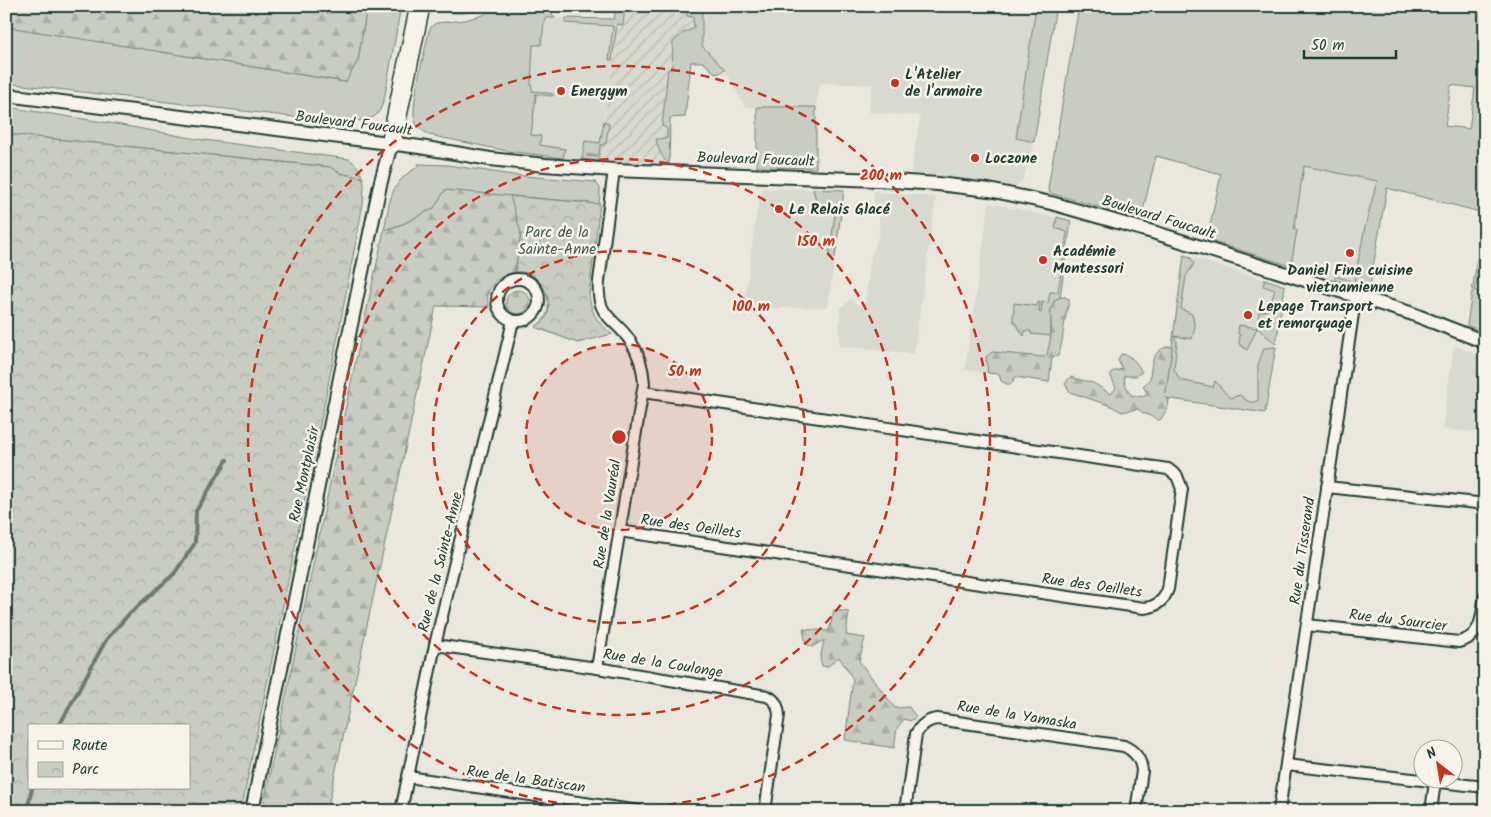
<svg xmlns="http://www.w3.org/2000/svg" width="1491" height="817" font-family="Kalam,sans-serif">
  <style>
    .built { fill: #d9dacf }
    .industrial { fill: url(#industrial-furrows) }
    .grass { fill: #c8ccc1; stroke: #74847a; fill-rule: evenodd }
    .forest { fill: url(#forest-firs); stroke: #74847a }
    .park { fill: url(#park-crowns); stroke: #74847a; fill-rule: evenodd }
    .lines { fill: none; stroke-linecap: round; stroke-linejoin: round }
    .stream { stroke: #6a7c72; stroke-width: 4 }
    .minor-casing { stroke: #1f3d34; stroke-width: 14 }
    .tertiary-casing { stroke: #1f3d34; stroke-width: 16 }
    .motorway-casing { stroke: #1f3d34; stroke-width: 22 }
    .minor { stroke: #f7f3e8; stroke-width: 10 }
    .tertiary { stroke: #f7f3e8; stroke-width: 12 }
    .motorway { stroke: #f7f3e8; stroke-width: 19 }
    .ring { fill: none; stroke: #c8321e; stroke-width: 2.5; stroke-dasharray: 9 6 }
    .poi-dot { fill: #c8321e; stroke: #f7f3e8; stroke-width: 2 }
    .labels { text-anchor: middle; stroke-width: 5; stroke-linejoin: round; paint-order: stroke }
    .poi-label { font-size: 15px; font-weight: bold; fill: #1f3d34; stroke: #f7f3e8; text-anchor: start }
    .street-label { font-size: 15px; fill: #1f3d34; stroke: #f7f3e8 }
    .park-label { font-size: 15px; fill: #415a50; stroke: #f7f3e8 }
    .centre { fill: #c8321e; stroke: #f7f3e8; stroke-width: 2.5 }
    .ring-label { font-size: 15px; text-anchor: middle; font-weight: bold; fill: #c8321e; stroke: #f7f3e8; stroke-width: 5; stroke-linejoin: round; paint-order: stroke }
  </style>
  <defs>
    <pattern id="industrial-furrows" width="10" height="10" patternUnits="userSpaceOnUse" patternTransform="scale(1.25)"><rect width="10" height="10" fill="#d9dacf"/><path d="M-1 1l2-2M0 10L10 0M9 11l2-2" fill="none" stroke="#babcb2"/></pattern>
    <pattern id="forest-firs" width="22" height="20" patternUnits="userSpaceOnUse" patternTransform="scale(1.25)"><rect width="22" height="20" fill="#c8ccc1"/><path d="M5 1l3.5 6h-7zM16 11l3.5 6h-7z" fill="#abb0a6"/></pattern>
    <pattern id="park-crowns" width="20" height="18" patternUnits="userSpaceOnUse" patternTransform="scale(1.25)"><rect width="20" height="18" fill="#c8ccc1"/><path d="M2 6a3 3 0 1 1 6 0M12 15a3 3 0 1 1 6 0" fill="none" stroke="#abb0a6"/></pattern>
  </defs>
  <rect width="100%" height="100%" fill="#eae8dd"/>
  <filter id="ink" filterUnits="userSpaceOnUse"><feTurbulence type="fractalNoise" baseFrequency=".02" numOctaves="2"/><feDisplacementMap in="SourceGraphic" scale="10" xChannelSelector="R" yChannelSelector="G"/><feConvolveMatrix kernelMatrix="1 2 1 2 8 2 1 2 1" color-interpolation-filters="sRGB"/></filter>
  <g filter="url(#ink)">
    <g class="built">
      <path d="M702 6H1036L1016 138 1034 142 1031 156 1023 179 1015 187 983 181 911 173 920 116 868 112 872 85 820 83 816 107H745L725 70 702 46Z"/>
      <path d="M545 18 614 19 618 21 598 161 527 154 533 93 531 84 533 45 542 44Z"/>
      <path d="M1302 165 1377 181 1369 290 1284 264Z"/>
      <path d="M762 188 844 190 828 307 775 308 744 305 755 223Z"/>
      <path d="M874 191 936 197 914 354 839 346 840 308 851 299 860 307 865 302 871 256 879 235V211L874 210Z"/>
      <path d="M989 203 1071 221 1049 382 965 370Z"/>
      <path d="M1485 213V333L1467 325Z"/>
      <path d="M1184 255 1285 286 1265 413 1165 398Z"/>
      <path d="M1454 345 1485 358V433L1442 429Z"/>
    </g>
    <path class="industrial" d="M616 6H688L687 16 693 17 694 28 683 33 673 42 669 164 598 161 618 22Z"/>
    <g class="grass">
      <path d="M367 6H401L385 95C383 102 381 111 375 116 365 124 324 120 311 119L6 83V26L345 82 358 60Z"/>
      <path d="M435 6H487C472 14 451 16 436 8Z"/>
      <path d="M497 6H543L547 7 555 18H545L541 45H533L531 84 533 92 535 91 553 94V96L535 94 536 95 531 135 541 136 540 145 565 149 563 158 507 151 429 135C424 131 417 128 415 121 410 105 425 51 429 31L432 26 436 23 465 20 483 15Z"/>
      <path d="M616 6H625L623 25 617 24 612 60H609L613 26 565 23 566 18 614 19Z"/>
      <path d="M688 6H702V46L725 70 716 74 703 62H691L685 117 670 118 669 164C661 157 658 149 656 139L667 138V129L662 126 668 69H672L673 42 683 33 694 28 693 17 687 16Z"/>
      <path d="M1036 6H1056L1034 142 1016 138Z"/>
      <path d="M1079 6H1485V234H1484L1475 291 1484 293 1483 295H1481L1478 317 1485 321V330L1482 332 1467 325 1484 213 1387 188 1369 290 1334 280 1336 276 1354 282 1365 227 1377 181 1304 166 1294 230H1297L1291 266 1207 240 1221 174 1156 156 1141 219 1050 193 1048 188ZM1451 85 1475 88 1469 129 1445 126Z"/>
      <path d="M6 107 110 123 197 139 349 159C365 169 364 186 363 203L330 167 6 134Z"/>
      <path d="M757 107H816V168L757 167Z"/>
      <path d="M604 121 609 124 606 143 600 146 599 155H587V156L599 157 598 161 582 159 585 141 600 143Z"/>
      <path d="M418 164 448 165 513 175 595 182 600 188V194L589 294 567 274 434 208 403 224 384 230C390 202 389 182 418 167Z"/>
      <path d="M813 189 844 190 835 258 829 257 836 207 817 204Z"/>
      <path d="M1057 217 1071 221 1060 297 1055 300 1051 310V336L1031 334V331H1025L1024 336 1013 320 1014 303 1037 306 1038 302H1040L1039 312 1041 313 1042 302 1048 303 1050 292H1058L1067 232 1055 228Z"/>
      <path d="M1184 255 1190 257 1194 264 1186 276 1181 309 1192 314 1195 327 1192 339 1174 336 1177 341 1174 369 1180 380 1213 387 1215 381 1230 398 1240 395C1246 400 1250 405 1258 400V365L1264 348 1276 347 1265 413 1165 398Z"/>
      <path d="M1265 279 1285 286 1276 344 1257 328 1247 350 1239 344 1240 335 1238 334 1239 325 1257 328 1259 312 1268 310 1275 290 1263 286Z"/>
    </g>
    <g class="forest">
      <path d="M6 6H367L358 60 346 82 8 27 6 26Z"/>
      <path d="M445 190 590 203 578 343 535 327C542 322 547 318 548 309 550 298 544 289 539 280 532 265 527 248 521 233L515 272C498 275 483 288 489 307L436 306 327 811H262L346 406 384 230 403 224 434 208Z"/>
      <circle cx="518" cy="302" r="12"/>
      <path d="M1060 297H1065L1069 299C1069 305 1067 309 1066 315 1063 329 1063 343 1058 356L1052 357 1049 382 1015 377 1011 384H1007L1001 381 999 374 988 373 986 357 992 352 1043 357 1047 355 1051 336V310L1055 300Z"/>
      <path d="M1170 346 1172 348 1165 398 1169 399 1168 407 1161 419 1158 420C1151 416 1145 415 1138 409L1122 412 1111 406 1070 392 1065 384 1070 377 1093 383 1111 394 1116 388 1111 377V372L1122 369 1118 360 1121 354C1132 355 1137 363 1142 372L1136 376H1124L1125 384 1131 395 1143 397 1147 393 1143 386 1150 379C1151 364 1152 350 1170 346Z"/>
      <path d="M834 610 849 612 846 635 865 638 859 661 895 708 909 707 916 717 910 721 904 719 897 728 894 748 845 740 853 679 839 657 827 667 822 666 820 659 824 640 812 647 806 644 803 629 829 631Z"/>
    </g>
    <g class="park">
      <path d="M6 134 330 167 340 173 363 178 364 185 363 204 334 356 241 811H6ZM29 726H189V788H29Z"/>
      <path d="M510 196 600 204 589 294C591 312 596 322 612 334L578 343 535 327C538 325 542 322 544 320 555 306 545 282 531 275 526 272 521 272 515 272L521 233Z"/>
    </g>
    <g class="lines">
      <g class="stream">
        <path d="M59 726 106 640 129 614 174 574 195 543 196 511 227 460"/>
        <path d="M27 811 32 788"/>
      </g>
      <g class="minor-casing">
        <g id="minor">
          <circle cx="518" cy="300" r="21"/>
          <path d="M1327 487 1477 503 1485 506"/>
          <path d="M619 531 1144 608C1156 607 1164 601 1168 589L1182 489 1177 476 1168 469 643 392"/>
          <path d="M1307 625 1459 642C1483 636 1481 616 1485 596"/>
          <path d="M435 645 597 668 767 696C776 700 778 706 779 715L765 811"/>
          <path d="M597 668 644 383C643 369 639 354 631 342 615 317 596 319 599 281L614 170"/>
          <path d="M1286 765 1485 787"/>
          <path d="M408 777 639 811"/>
          <path d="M401 811 435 645 513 321"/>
          <path d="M905 811 916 734C921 725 927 720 937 719L1124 746C1135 751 1141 759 1142 771L1136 811"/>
          <path d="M1279 811 1353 314 1357 296"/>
          <path d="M1431 811 1435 782"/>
        </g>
      </g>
      <g class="tertiary-casing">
        <g id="tertiary">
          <path d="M6 95 420 147 490 159 545 165 614 170 878 180 938 184 989 190 1051 203 1156 233 1410 313 1485 342"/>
          <path d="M252 811 340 378 380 185 391 144"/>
        </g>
      </g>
      <g class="motorway-casing">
        <path id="motorway" d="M391 144 420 6"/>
      </g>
      <use href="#minor" class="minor"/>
      <use href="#tertiary" class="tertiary"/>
      <use href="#motorway" class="motorway"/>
    </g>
  </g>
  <circle cx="619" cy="437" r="93" fill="#c8321e" fill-opacity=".12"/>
  <g class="ring">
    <circle cx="619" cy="437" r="93"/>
    <circle cx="619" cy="437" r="186"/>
    <circle cx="619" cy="437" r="278"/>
    <circle cx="619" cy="437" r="371"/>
  </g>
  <g class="poi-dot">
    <circle cx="895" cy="83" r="5"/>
    <circle cx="561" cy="91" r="5"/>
    <circle cx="975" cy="158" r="5"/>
    <circle cx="779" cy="209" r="5"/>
    <circle cx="1350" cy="253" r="5"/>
    <circle cx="1043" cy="260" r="5"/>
    <circle cx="1248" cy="315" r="5"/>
  </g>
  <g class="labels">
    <g class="poi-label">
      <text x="905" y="79">L'Atelier<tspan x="905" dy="17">de l'armoire</tspan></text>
      <text x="571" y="96">Energym</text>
      <text x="985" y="163">Loczone</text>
      <text x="789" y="214">Le Relais Glacé</text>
      <text x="1053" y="256">Académie<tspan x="1053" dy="17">Montessori</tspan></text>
      <text x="1350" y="275" text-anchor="middle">Daniel Fine cuisine<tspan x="1350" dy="17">vietnamienne</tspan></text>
      <text x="1258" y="311">Lepage Transport<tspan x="1258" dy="17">et remorquage</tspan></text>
    </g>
    <g class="street-label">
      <text transform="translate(354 123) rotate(7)" y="5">Boulevard Foucault</text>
      <text transform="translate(756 159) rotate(2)" y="5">Boulevard Foucault</text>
      <text transform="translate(1159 217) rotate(17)" y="5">Boulevard Foucault</text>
      <text transform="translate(304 474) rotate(-78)" y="5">Rue Montplaisir</text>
      <text transform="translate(607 514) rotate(-81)" y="5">Rue de la Vauréal</text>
      <text transform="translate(691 526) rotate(8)" y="5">Rue des Oeillets</text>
      <text transform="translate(1302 551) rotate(-82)" y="5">Rue du Tisserand</text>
      <text transform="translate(440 562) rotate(-76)" y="5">Rue de la Sainte-Anne</text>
      <text transform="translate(1092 585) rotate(8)" y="5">Rue des Oeillets</text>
      <text transform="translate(1398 620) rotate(7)" y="5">Rue du Sourcier</text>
      <text transform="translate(663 663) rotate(9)" y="5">Rue de la Coulonge</text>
      <text transform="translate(1017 715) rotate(9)" y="5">Rue de la Yamaska</text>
      <text transform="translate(526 779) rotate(8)" y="5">Rue de la Batiscan</text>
    </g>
    <g class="park-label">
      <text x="557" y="237">Parc de la<tspan x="557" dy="17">Sainte-Anne</tspan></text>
    </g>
  </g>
  <circle cx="619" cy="437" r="8" class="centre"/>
  <g class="ring-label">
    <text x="881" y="180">200 m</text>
    <text x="816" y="246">150 m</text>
    <text x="751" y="311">100 m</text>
    <text x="685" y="376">50 m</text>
  </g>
  <rect width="1491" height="817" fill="none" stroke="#f7f3e8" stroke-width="25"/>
  <rect x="12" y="12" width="1466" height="792" fill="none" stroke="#1f3d34" stroke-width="2" filter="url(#ink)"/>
  <rect x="28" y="724" width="162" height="65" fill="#f7f3e8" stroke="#a1aaa0"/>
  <rect x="38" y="741" width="25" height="8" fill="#f7f3e8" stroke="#a1aaa0"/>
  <text x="72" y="750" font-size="15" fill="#1f3d34">Route</text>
  <rect x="38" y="762" width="25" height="15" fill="url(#park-crowns)" stroke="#a1aaa0"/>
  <text x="72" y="774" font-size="15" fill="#1f3d34">Parc</text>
  <g transform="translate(1438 764) rotate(329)"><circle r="24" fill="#f7f3e8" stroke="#a1aaa0"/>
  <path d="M0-4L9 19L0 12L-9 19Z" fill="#c8321e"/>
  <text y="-8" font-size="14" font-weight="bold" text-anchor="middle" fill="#1f3d34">N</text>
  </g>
  <path d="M1304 50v8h92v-8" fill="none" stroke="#1f3d34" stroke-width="2.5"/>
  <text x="1311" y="50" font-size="15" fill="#1f3d34" stroke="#f7f3e8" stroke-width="4" paint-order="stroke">50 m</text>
</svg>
